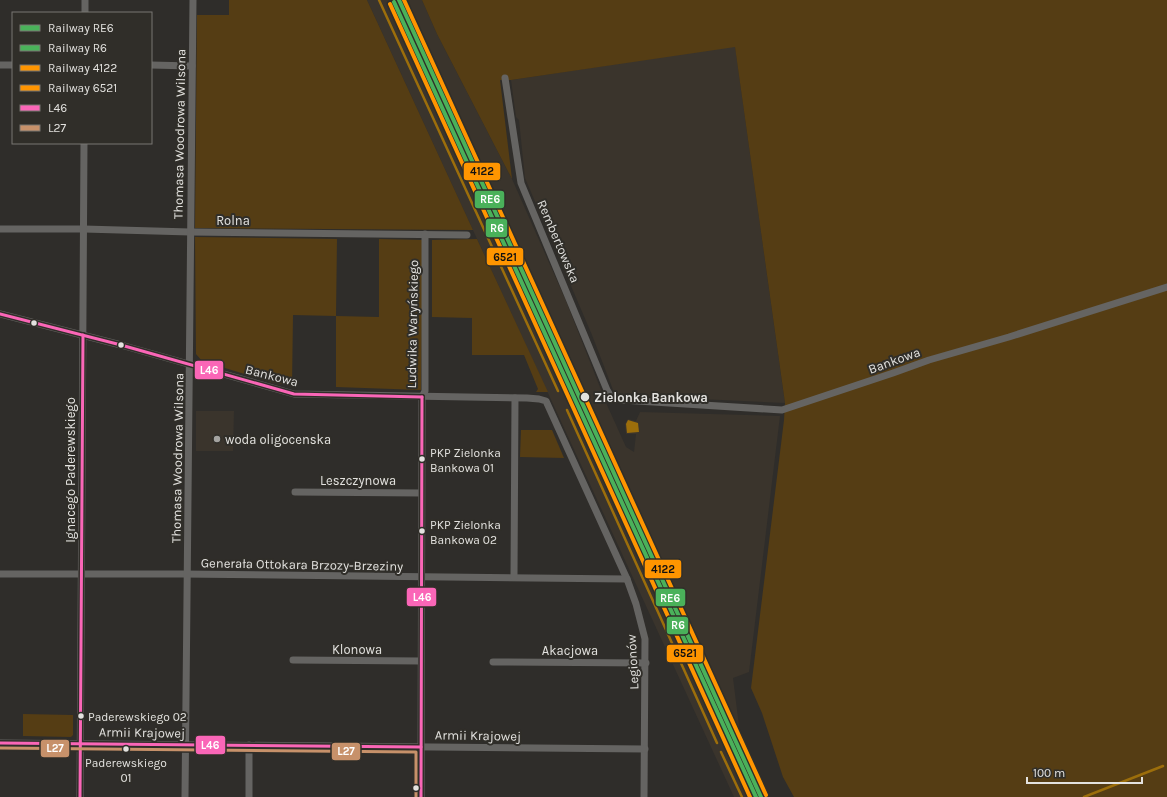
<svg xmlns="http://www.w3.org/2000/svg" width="1167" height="797" font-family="Karla,sans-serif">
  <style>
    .built { fill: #3a342c }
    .green { fill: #553d14 }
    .water { fill: #9c6e0b }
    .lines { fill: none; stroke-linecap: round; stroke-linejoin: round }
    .stream { stroke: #9c6e0b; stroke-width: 2.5 }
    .street { stroke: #656462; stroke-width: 7 }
    .bus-1-casing { stroke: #302e29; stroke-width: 6 }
    .bus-2-casing { stroke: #302e29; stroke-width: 6 }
    .bus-1 { stroke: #fa66b7; stroke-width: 3 }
    .bus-2 { stroke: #c7916a; stroke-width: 3 }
    .rail-1-casing { stroke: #302e29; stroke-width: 7 }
    .rail-2-casing { stroke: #302e29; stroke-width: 7 }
    .rail-3-casing { stroke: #302e29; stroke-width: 7 }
    .rail-4-casing { stroke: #302e29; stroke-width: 7 }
    .rail-1 { stroke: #4ab15a; stroke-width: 4 }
    .rail-2 { stroke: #4ab15a; stroke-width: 4 }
    .rail-3 { stroke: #ff9500; stroke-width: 4 }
    .rail-4 { stroke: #ff9500; stroke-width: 4 }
    .bus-dot { fill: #e3e2df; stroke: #302e29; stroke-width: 1.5 }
    .poi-dot { fill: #a4a3a0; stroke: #302e29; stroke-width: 1.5 }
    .labels { text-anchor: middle; stroke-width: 4; stroke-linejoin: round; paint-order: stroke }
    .bus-label { font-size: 12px; fill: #e3e2df; stroke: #302e29; text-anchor: start }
    .street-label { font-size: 13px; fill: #e3e2df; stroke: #302e29 }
    .stop-label { font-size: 13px; font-weight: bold; fill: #e3e2df; stroke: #302e29; text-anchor: start }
    .poi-label { font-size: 13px; fill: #e3e2df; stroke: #302e29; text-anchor: start }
    .line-badge { stroke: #302e29; stroke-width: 1.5 }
    .badge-label { font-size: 11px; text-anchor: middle; font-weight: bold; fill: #fff }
    .pale-badge-label { font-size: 11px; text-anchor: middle; font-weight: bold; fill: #111 }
  </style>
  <rect width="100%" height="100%" fill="#2f2d2a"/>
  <g class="built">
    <path d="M367 0H422L437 34 512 179 566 301 607 405 626 447 634 452 636 434H626L625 424 628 419 636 421 640 412 780 416 749 672 733 678 748 797H734Z"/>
    <path d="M735 46 785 403 615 395 592 335 525 178 519 120 516 117 511 80Z"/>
    <path d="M196 411H234L233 451H196Z"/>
  </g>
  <g class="green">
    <path d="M229 0H367L473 230 195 228 197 15H229Z"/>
    <path d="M422 0H1167V797H794L783 777 762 713 751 688 784 420 785 403 735 47 511 80H500L512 179 437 34Z"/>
    <path d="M195 237 337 239 336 316 379 317V239L423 240 421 390 336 387V316L293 315 292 386 271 382 202 361 196 354Z"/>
    <path d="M477 239 548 392H536L538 389 524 355H472V318L432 317V240Z"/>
    <path d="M521 430H552L564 458 520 457Z"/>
    <path d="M23 714 73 715V735L71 737 23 736Z"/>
  </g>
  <path class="water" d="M628 420 638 423 639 432 627 433 626 424Z"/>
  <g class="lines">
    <g class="stream">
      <path d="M379 0 558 391"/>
      <path d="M567 410 717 743"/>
      <path d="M721 752 742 797"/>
      <path d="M1084 797 1163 766"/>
    </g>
    <g class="street">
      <path d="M85 13V0"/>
      <path d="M0 65H13"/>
      <path d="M151 65 192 66"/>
      <path d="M505 78 521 183 607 390 610 395 614 398 622 400 782 410 893 373 929 360 1009 337 1167 287"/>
      <path d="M0 229H84L190 232 467 235"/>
      <path d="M0 314 121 345 294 394 527 398 539 399 546 401 627 579 636 604 645 639 644 797"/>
      <path d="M295 492 421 493"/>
      <path d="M0 574H181L627 579"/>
      <path d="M514 577 515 398"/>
      <path d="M293 660 421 661"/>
      <path d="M493 662 646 663"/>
      <path d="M0 743 645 749"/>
      <path d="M80 797 84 143"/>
      <path d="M185 797 193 0"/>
      <path d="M249 797V745"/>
      <path d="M421 797 422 402V397L425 391V234"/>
    </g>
    <g class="bus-1-casing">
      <g id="bus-1">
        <path d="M0 314 121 345 294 394 422 397"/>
        <path d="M0 743 421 747"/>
        <path d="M80 797 83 335"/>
        <path d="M421 797 422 397"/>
      </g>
    </g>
    <g class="bus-2-casing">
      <path id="bus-2" d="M0 748 416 752V797"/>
    </g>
    <use href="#bus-1" class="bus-1"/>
    <use href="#bus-2" class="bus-2"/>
    <g class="rail-1-casing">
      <path id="rail-1" d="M399 0 761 797"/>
    </g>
    <g class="rail-2-casing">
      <path id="rail-2" d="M394 2 756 797"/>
    </g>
    <g class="rail-3-casing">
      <path id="rail-3" d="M404 0 766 795"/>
    </g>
    <g class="rail-4-casing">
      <path id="rail-4" d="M390 4 750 797"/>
    </g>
    <use href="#rail-1" class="rail-1"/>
    <use href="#rail-2" class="rail-2"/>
    <use href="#rail-3" class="rail-3"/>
    <use href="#rail-4" class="rail-4"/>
  </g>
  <g class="bus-dot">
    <circle cx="34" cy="323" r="3.5"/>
    <circle cx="121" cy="345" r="3.5"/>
    <circle cx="585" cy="397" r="5"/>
    <circle cx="422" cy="459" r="3.5"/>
    <circle cx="422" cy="531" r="3.5"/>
    <circle cx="81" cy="716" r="3.5"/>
    <circle cx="126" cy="749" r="3.5"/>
    <circle cx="416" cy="788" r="3.5"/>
  </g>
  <circle class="poi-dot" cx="217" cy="439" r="4"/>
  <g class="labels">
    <g class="bus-label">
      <text x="430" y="457">PKP Zielonka<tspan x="430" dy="15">Bankowa 01</tspan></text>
      <text x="430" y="529">PKP Zielonka<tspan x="430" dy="15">Bankowa 02</tspan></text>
      <text x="88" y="721">Paderewskiego 02</text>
      <text x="126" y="767" text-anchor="middle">Paderewskiego<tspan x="126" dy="15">01</tspan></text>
    </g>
    <g class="street-label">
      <text transform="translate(179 134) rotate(-89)" y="5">Thomasa Woodrowa Wilsona</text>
      <text x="233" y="225">Rolna</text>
      <text transform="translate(559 241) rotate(67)" y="5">Rembertowska</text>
      <text transform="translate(412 324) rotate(-89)" y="5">Ludwika Waryńskiego</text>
      <text transform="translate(894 360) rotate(-20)" y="5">Bankowa</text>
      <text transform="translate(272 375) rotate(14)" y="5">Bankowa</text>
      <text transform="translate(177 458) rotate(-89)" y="5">Thomasa Woodrowa Wilsona</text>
      <text transform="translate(70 470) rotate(-90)" y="5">Ignacego Paderewskiego</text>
      <text x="358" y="485">Leszczynowa</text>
      <text transform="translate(302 564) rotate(1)" y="5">Generała Ottokara Brzozy-Brzeziny</text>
      <text x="357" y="654">Klonowa</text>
      <text x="570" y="655">Akacjowa</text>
      <text transform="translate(632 662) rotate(-93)" y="5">Legionów</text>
      <text transform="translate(142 732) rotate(1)" y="5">Armii Krajowej</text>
      <text transform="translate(478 735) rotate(1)" y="5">Armii Krajowej</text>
    </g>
    <g class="stop-label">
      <text x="594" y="402">Zielonka Bankowa</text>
    </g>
    <g class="poi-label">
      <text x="225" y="444">woda oligocenska</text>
    </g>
  </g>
  <g class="line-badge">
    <rect x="463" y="162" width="38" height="19" rx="4" fill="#ff9500"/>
    <rect x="474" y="190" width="31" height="19" rx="4" fill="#4ab15a"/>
    <rect x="485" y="218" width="23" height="20" rx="4" fill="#4ab15a"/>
    <rect x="486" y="247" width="38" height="19" rx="4" fill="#ff9500"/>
    <rect x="194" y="360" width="30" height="20" rx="4" fill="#fa66b7"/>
    <rect x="644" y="559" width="38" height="20" rx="4" fill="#ff9500"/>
    <rect x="406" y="587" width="31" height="20" rx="4" fill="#fa66b7"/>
    <rect x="655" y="588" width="31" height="19" rx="4" fill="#4ab15a"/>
    <rect x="666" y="616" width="23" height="19" rx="4" fill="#4ab15a"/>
    <rect x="666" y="644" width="38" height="19" rx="4" fill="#ff9500"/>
    <rect x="195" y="735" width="31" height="20" rx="4" fill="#fa66b7"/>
    <rect x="40" y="739" width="30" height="19" rx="4" fill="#c7916a"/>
    <rect x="331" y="742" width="30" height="19" rx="4" fill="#c7916a"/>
  </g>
  <g class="badge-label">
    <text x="490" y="203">RE6</text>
    <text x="497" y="232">R6</text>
    <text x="209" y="374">L46</text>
    <text x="422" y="601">L46</text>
    <text x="670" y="602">RE6</text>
    <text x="678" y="629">R6</text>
    <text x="210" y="749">L46</text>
    <text x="55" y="752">L27</text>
    <text x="346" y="755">L27</text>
  </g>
  <g class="pale-badge-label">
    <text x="482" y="175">4122</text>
    <text x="505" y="261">6521</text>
    <text x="663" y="573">4122</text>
    <text x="685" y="657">6521</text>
  </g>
  <rect x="12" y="12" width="140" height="132" fill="#302e29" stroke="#787672"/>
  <rect x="20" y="25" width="20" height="6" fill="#4ab15a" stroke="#787672"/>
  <text x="48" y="32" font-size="12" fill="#e3e2df">Railway RE6</text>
  <rect x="20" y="45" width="20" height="6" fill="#4ab15a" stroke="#787672"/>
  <text x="48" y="52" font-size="12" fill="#e3e2df">Railway R6</text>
  <rect x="20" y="65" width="20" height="6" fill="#ff9500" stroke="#787672"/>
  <text x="48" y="72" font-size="12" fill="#e3e2df">Railway 4122</text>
  <rect x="20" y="85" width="20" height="6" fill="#ff9500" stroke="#787672"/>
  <text x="48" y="92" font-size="12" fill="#e3e2df">Railway 6521</text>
  <rect x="20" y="105" width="20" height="6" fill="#fa66b7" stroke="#787672"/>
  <text x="48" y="112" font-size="12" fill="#e3e2df">L46</text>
  <rect x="20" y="125" width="20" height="6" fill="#c7916a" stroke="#787672"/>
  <text x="48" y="132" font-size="12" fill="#e3e2df">L27</text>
  <path d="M1027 777v6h115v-6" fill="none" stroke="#e3e2df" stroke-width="2"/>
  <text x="1033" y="777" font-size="12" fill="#e3e2df" stroke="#302e29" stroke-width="3" paint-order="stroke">100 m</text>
</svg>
